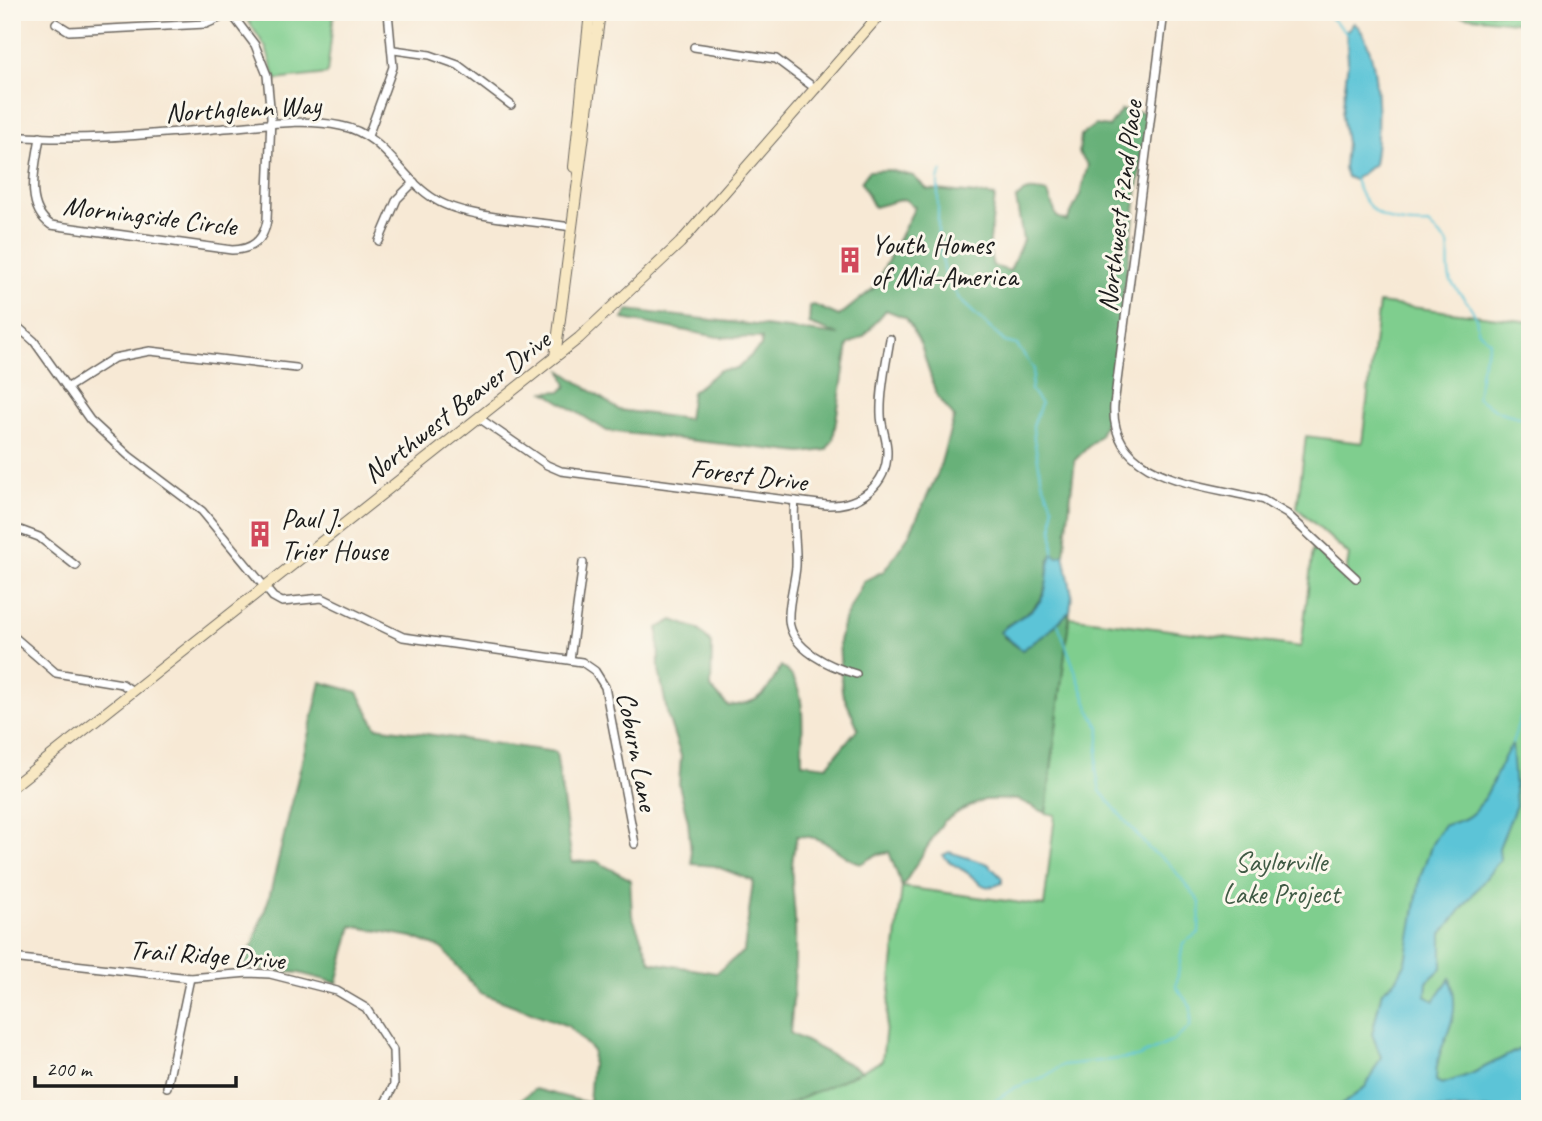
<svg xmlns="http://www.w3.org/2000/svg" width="1542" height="1121" font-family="Caveat,sans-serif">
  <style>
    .green { fill: #7fce8e; stroke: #4e7555; stroke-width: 2 }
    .forest { fill: #67b179; stroke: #42664a; stroke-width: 2 }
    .water { fill: #5bc4d7; stroke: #3c707a; stroke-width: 2 }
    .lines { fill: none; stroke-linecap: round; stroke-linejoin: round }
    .stream { stroke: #5bc4d7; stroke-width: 2 }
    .minor-casing { stroke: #69645d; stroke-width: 10 }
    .secondary-casing { stroke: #69645d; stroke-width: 12 }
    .minor { stroke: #fff; stroke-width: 7 }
    .secondary { stroke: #f8e8c3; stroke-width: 10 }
    .labels { text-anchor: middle; stroke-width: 6; stroke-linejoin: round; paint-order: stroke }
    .street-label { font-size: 28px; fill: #1c1c1c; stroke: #fbf7ec }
    .poi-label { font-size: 28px; fill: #1c1c1c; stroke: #fbf7ec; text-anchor: start }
    .park-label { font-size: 28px; fill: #3f5a44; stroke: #fbf7ec }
  </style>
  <rect width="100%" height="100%" fill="#fbf7ec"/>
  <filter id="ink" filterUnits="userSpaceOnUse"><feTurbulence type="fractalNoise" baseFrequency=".0143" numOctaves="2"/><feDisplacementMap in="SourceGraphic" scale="14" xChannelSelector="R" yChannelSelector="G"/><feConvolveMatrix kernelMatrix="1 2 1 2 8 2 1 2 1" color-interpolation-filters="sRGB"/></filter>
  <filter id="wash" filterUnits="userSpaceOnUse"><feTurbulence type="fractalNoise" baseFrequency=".00686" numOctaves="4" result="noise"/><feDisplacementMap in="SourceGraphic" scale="28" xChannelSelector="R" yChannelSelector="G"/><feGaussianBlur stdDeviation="1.57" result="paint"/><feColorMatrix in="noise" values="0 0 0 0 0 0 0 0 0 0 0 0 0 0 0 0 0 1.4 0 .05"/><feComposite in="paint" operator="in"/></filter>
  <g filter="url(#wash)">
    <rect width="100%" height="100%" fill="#f7e9d5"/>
    <g class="green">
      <path d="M259 12H334L327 74 276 80 266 48 247 19Z"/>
      <path d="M1428 12H1530V24Z"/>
      <path d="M1379 303 1530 322V1052L1403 1109H778L882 1061 902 887 1044 906 1055 815 1046 813 1069 617 1301 647 1313 549 1345 579 1349 555 1297 508 1306 436 1362 443Z"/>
    </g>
    <path class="forest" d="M1121 110 1148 113 1107 418 1100 435 1075 460 1064 554 1058 558 1053 553C1047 563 1048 570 1047 581 1044 605 1024 615 1006 626L1004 637 1022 650 1047 633 1070 611 1046 813 1017 799 984 800 962 810 943 822 902 887 889 852 876 855 860 864C833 852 828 836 797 836 788 872 793 883 795 918 796 957 794 995 790 1033L862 1071 778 1109H508L535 1089 589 1103 593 1051 568 1026 480 993 443 949 412 937 352 926 337 983 299 973 244 968 269 898 321 682 358 692 376 727 556 752 572 862 596 861 630 879 632 915 651 962 716 973 744 951 753 881 715 866 692 864 688 821 679 785 681 756 668 717 659 670 658 628 673 620 698 629 712 644 711 688 728 706C760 704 768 693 781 666 810 684 801 731 802 763L827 766 858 728 842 692 839 641 844 620 864 581 884 571 909 535 938 473 954 417 936 394 921 345 906 318 886 310 864 336 848 345 833 440 826 450 802 453 607 431 545 392 562 391 567 386 562 371 619 410 688 419 692 392 720 370 737 369 761 346 762 338 718 337 623 319 628 310 839 335 809 324 810 306 814 305 839 316 874 288 915 207 904 199 874 207 861 182 869 171 889 170 913 176 927 189 995 196 989 250 993 266 1010 271 1023 240 1016 199C1025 188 1035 190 1048 193L1057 217 1067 221 1080 195 1088 165 1079 153 1081 135 1095 125 1109 127Z"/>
    <g class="water">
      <path d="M1354 23C1381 44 1380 132 1374 164L1354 180 1347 177 1344 168 1346 143 1342 115 1348 60 1346 31Z"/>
      <path d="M1053 553 1058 557 1064 554 1072 595 1070 611 1047 633 1022 650 1000 632C1014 618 1034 614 1043 596 1050 581 1045 567 1053 553Z"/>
      <path d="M1512 744 1516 805 1499 848 1500 860 1442 934V968L1427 982 1426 996 1434 1001 1450 978C1465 1028 1435 1038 1436 1081L1442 1084 1471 1074 1530 1044V1109H1337L1366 1086 1381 1057 1372 1034 1382 991 1396 980 1406 962 1420 877 1432 844 1443 826C1450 823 1457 822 1464 819 1487 809 1498 763 1512 744Z"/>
      <path d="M949 852 988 864 1002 878V883C980 894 978 877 961 869 953 864 949 863 943 855Z"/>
    </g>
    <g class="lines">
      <g class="stream">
        <path d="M1324 12 1347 33"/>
        <path d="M942 171 938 179V240L946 277 960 300 1005 342 1017 345 1034 369 1031 390 1041 404 1033 426 1034 439 1042 481 1053 507V553"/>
        <path d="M1355 179C1366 216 1392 226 1428 224L1448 244C1450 255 1446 274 1452 283 1462 298 1479 310 1477 330L1490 341 1481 368 1477 398 1500 412 1530 420"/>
        <path d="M1512 744 1530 688"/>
        <path d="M983 1109 1014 1088 1044 1077 1063 1065 1137 1057 1173 1041 1190 1027 1191 1007 1176 987 1183 943 1199 933 1200 902 1168 862 1150 850 1100 791 1096 770 1100 729 1090 711 1058 624"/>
      </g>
    </g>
  </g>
  <g filter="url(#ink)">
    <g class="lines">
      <g class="minor-casing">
        <g id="minor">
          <path d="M1164 12 1114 405C1109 483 1208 484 1263 500L1287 514 1356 578"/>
          <path d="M56 23 69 31 206 24 231 13"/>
          <path d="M694 47 776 59 816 89"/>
          <path d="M394 50 430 55 458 65 511 105"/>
          <path d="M12 136C82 142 155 134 225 128 264 125 303 118 341 126 385 134 400 179 436 200 465 218 535 221 571 227"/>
          <path d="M368 136 393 67 388 12"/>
          <path d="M40 137C36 165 23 206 51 225L232 250C252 250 264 240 267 220L271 117 267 75 255 45 230 12"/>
          <path d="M379 241 397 199 414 182"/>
          <path d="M12 322 34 341 90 420 129 456 202 511 273 597 282 602 322 598 403 637 582 662 595 671 605 687 635 844"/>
          <path d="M67 388 114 358 150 351 296 368"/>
          <path d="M479 418 547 465 561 471 827 505C859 506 888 485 887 451 887 438 881 427 881 414 880 390 886 364 890 339"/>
          <path d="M795 501C792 523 797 544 796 566 795 583 788 602 789 620 791 650 831 667 856 674"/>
          <path d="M12 527 39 537 76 566"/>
          <path d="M12 635 56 673 122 684 131 690"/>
          <path d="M570 660 583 563"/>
          <path d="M12 958 190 978 248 973 270 974 337 991 366 1008 393 1050 394 1085 382 1109"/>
          <path d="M167 1087 190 978"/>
        </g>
      </g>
      <g class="secondary-casing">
        <g id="secondary">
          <path d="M574 167 590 12"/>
          <path d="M555 357 600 12"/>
          <path d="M12 787 579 338 680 243 882 12"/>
        </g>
      </g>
      <use href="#minor" class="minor"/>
      <use href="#secondary" class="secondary"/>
    </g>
  </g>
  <defs>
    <g id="building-bare" transform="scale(2.1)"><path d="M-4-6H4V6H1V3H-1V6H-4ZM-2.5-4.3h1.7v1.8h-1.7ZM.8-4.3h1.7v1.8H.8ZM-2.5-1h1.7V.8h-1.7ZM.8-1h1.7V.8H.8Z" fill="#d1495b" stroke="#fbf7ec" stroke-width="2.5" paint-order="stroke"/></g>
  </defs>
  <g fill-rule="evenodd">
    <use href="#building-bare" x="850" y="260"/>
    <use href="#building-bare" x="260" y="534"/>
  </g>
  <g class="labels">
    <g class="street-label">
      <text transform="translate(243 108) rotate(-3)" y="10">Northglenn Way</text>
      <text transform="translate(1119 206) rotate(-83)" y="10">Northwest 72nd Place</text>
      <text transform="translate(150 215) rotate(7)" y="10">Morningside Circle</text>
      <text transform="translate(456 406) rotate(-38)" y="10">Northwest Beaver Drive</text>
      <text transform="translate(749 474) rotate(7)" y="10">Forest Drive</text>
      <text transform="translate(638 751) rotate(79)" y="10">Coburn Lane</text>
      <text transform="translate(207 954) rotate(4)" y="10">Trail Ridge Drive</text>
    </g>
    <g class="poi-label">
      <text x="871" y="254">Youth Homes<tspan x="871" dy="32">of Mid-America</tspan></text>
      <text x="281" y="528">Paul J.<tspan x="281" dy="32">Trier House</tspan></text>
    </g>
    <g class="park-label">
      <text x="1281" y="871">Saylorville<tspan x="1281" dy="32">Lake Project</tspan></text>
    </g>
  </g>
  <rect width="1542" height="1121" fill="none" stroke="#fbf7ec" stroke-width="42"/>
  <path d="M35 1076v10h201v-10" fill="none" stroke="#1c1c1c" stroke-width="3.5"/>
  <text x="46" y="1076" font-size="21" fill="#1c1c1c" stroke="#fbf7ec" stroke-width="5" paint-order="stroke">200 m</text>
</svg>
